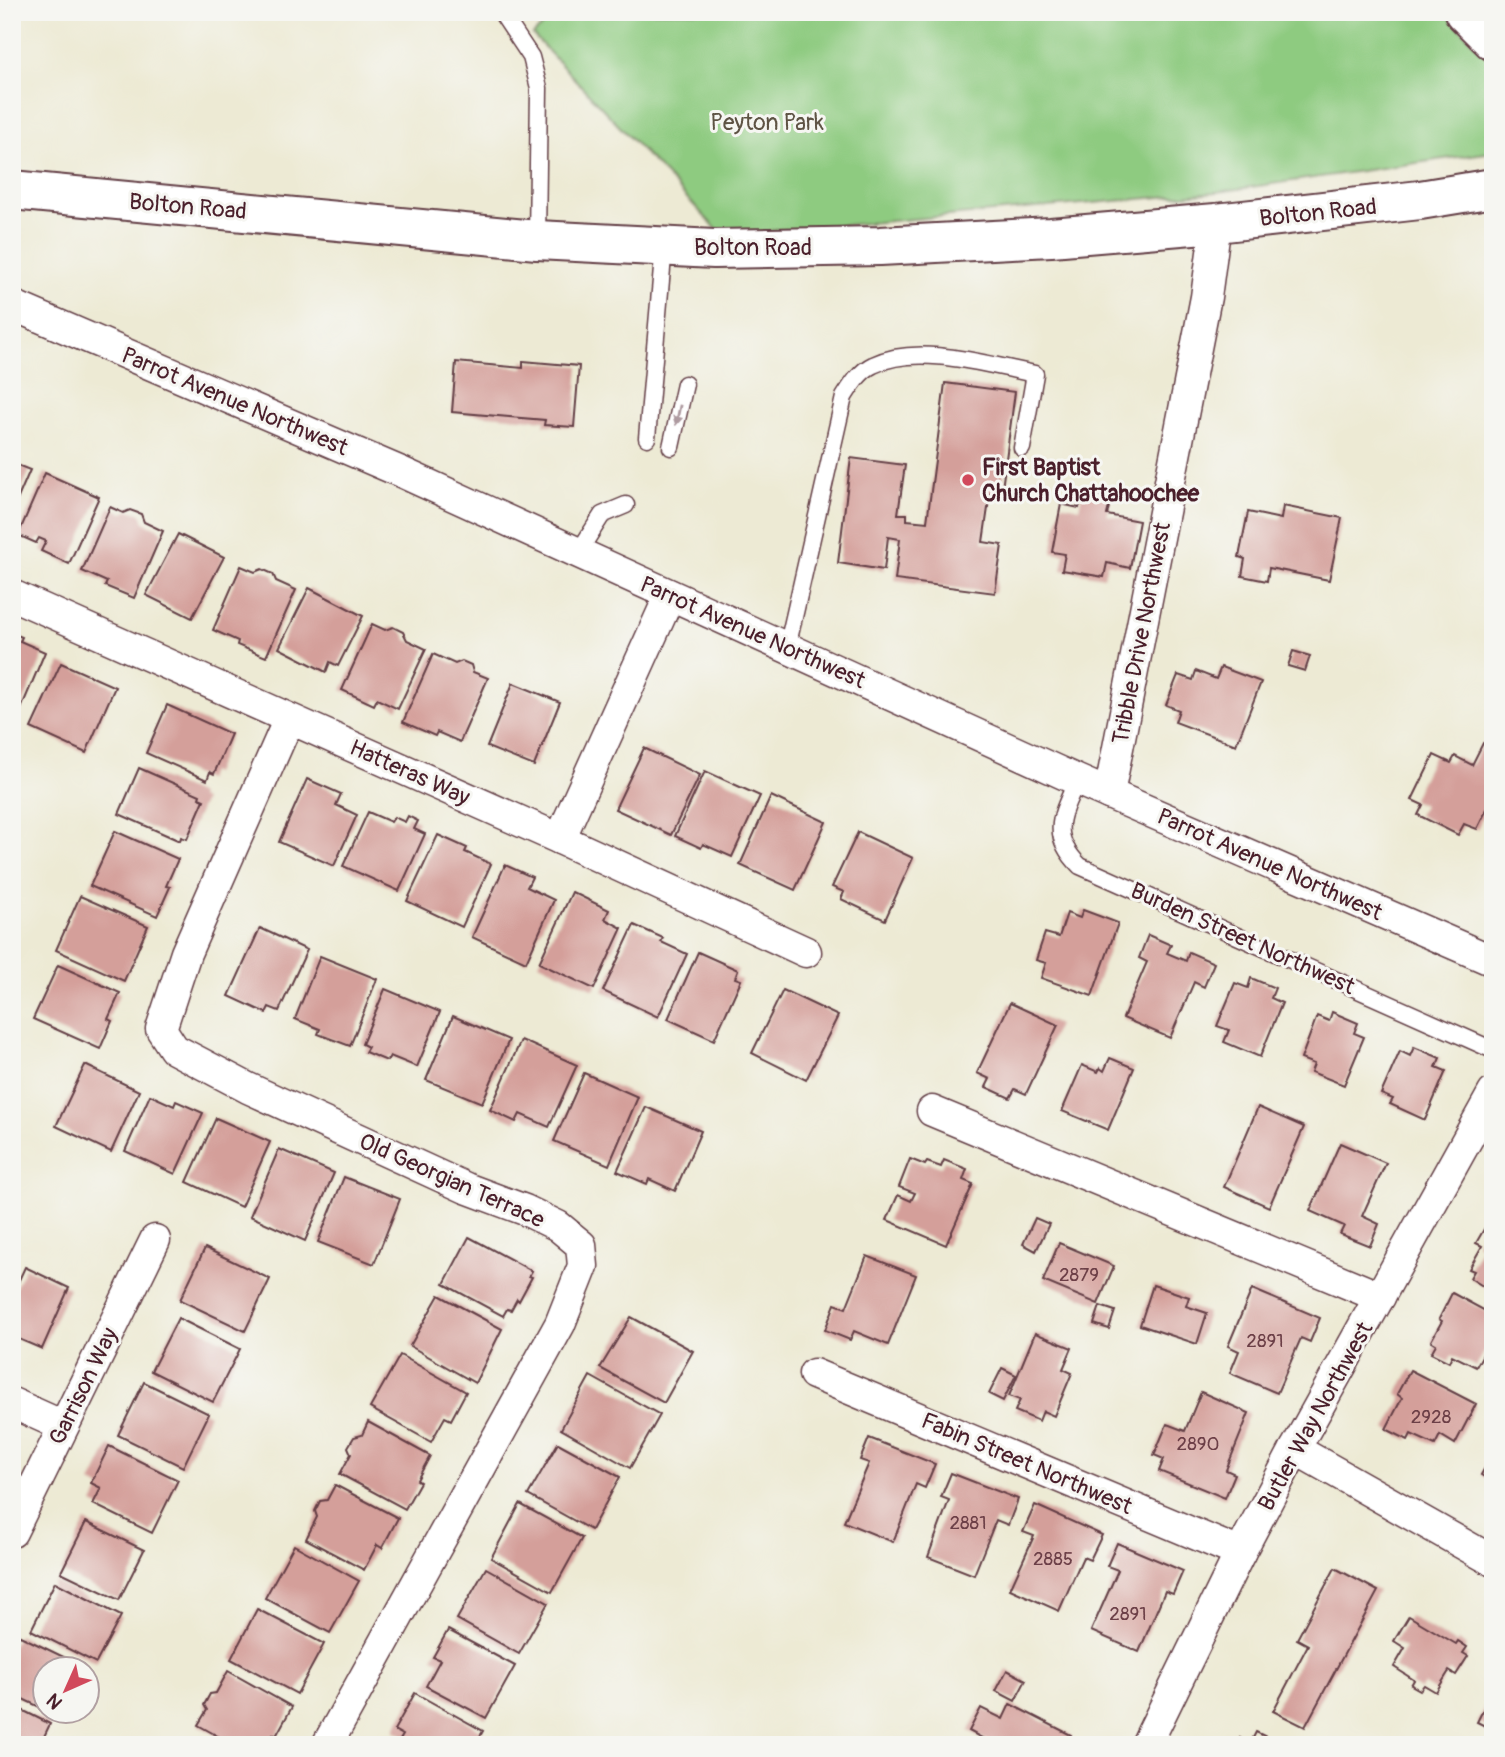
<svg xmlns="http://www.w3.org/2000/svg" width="1505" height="1757" font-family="Pangolin,sans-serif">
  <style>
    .green { fill: #8ecb80; stroke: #6c7556; stroke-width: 2 }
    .building { fill: #d49f9a }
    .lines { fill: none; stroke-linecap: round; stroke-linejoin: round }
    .lane-casing { stroke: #623d44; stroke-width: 19 }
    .street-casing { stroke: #623d44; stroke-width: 33 }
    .secondary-casing { stroke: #623d44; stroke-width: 42 }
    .lane { stroke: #fff; stroke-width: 16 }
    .street { stroke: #fff; stroke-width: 30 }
    .secondary { stroke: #fff; stroke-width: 38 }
    .oneway { fill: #ae9aa0 }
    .poi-dot { fill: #d1495b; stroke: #f6f6f2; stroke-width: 2.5 }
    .labels { text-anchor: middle; stroke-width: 6; stroke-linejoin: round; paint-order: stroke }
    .number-label { font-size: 19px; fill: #6c3f47 }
    .park-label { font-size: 23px; fill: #5e5344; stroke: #f6f6f2 }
    .street-label { font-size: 23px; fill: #4a1f2b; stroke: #f6f6f2 }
    .poi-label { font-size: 23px; font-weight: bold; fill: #4a1f2b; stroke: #f6f6f2; text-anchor: start }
  </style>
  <rect width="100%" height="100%" fill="#f6f6f2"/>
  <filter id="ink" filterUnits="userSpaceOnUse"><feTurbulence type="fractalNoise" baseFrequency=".0143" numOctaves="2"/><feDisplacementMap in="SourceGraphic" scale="14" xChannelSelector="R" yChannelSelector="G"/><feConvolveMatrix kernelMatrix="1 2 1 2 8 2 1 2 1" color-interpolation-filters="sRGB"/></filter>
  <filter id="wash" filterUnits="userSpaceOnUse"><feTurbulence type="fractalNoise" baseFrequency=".00686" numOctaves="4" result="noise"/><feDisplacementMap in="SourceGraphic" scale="28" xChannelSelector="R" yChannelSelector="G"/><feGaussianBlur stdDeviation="1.57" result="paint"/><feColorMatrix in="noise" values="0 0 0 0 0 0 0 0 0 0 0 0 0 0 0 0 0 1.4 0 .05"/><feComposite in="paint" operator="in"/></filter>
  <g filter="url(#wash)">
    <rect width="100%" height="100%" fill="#edead4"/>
    <path class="green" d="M557 12H1444L1493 62V152L1217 192 723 236 533 35Z"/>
    <g id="blocks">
      <g class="building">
        <path d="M523 361 579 366 574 427 544 425 545 420 452 412 456 362 523 368Z"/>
        <path d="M945 383 1015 392 1001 496 990 494 983 542 1002 545 995 593 895 580 900 539 888 537 884 570 838 563 851 458 905 465 898 514H907V520L927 522Z"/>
        <path d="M12 463 30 470 12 512Z"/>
        <path d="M45 473 99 497 69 564 41 551 46 541 39 538 36 543 18 535Z"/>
        <path d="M1082 493 1111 498 1107 515 1139 521 1130 568 1107 563 1104 577 1062 570 1065 554 1052 552 1061 504 1079 508Z"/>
        <path d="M1283 506 1342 518 1329 580 1269 568 1267 581 1242 576 1245 559 1239 557 1248 512 1281 519Z"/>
        <path d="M110 507 123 513 130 510 141 514 144 522 163 531 134 598 105 586 107 582 82 571Z"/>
        <path d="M178 534 224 557 192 618 146 595Z"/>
        <path d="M241 566 255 572 262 569 273 574 276 581 296 590 266 657 237 645 238 641 213 630Z"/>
        <path d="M309 588 363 616 338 666 330 662 326 672 279 648Z"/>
        <path d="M372 624 385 630 393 627 403 632 407 640 426 649 398 709 377 699 374 705 342 690Z"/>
        <path d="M12 633 22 637 20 641 45 652 18 716 12 714Z"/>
        <path d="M1293 651 1310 656 1305 671 1288 666Z"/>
        <path d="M433 654 455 664 462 661 471 665 473 672 488 678 460 742 437 732 435 736 403 722Z"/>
        <path d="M61 663 115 687 86 753 31 728Z"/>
        <path d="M1221 667 1261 682 1236 745 1175 722 1179 710 1166 705 1178 675 1193 680 1196 671 1216 679Z"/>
        <path d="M513 683 560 702 534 766 487 747Z"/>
        <path d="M167 705 231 734 214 774 210 772 207 780 146 753Z"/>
        <path d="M1483 743 1493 748V797L1477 829 1464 824 1458 835 1418 815 1423 805 1412 800 1434 755 1451 763 1455 756 1472 765Z"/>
        <path d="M644 748 700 775 671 835 615 809Z"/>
        <path d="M139 768 200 795 199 798 204 800 187 839 181 837 180 841 119 814Z"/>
        <path d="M705 771 760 796 732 857 703 844 701 848 675 836Z"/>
        <path d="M307 779 341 794 336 805 357 815 334 866 279 842Z"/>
        <path d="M771 796 826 822 795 890 740 865Z"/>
        <path d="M368 812 391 822 394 817 405 822 408 816 418 821 414 829 425 834 399 891 343 866Z"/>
        <path d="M115 831 178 859 166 886 170 887 157 916 90 886Z"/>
        <path d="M858 832 913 858 885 920 841 899 844 892 832 887Z"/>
        <path d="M438 835 467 848 465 852 491 864 462 927 407 901Z"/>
        <path d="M505 865 532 877 527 887 554 900 526 962 472 937Z"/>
        <path d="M572 892 609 910 605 919 622 928 594 989 539 963Z"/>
        <path d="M80 896 148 926 124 981 56 950Z"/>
        <path d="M1083 910 1118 923 1092 996 1041 978 1046 963 1036 960 1045 933 1059 937 1067 913 1080 918Z"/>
        <path d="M634 925 663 938 661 942 687 954 658 1017 603 991Z"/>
        <path d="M260 928 307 950 279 1011 269 1007 266 1013 229 996Z"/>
        <path d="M1148 935 1171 945 1167 953 1186 961 1189 952 1214 963 1204 987 1194 982 1170 1038 1123 1018 1147 962 1139 958Z"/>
        <path d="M698 952 738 970 735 978 741 980 714 1040 668 1019Z"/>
        <path d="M320 956 377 979 350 1046 318 1034 320 1029 295 1019Z"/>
        <path d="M58 965 120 993 108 1019 112 1021 100 1049 33 1019Z"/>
        <path d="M1251 978 1275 988 1271 998 1282 1003 1260 1057 1224 1042 1229 1030 1217 1026 1235 983 1248 988Z"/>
        <path d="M385 989 440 1012 417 1067 390 1056 387 1061 365 1052 368 1047 362 1044Z"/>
        <path d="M783 990 838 1016 806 1080 752 1053Z"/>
        <path d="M1010 1003 1058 1025 1026 1094 1015 1089 1010 1098 986 1087 990 1079 977 1073Z"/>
        <path d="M1332 1012 1358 1023 1354 1033 1364 1037 1344 1085 1311 1072 1314 1064 1301 1059 1317 1016 1329 1021Z"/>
        <path d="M453 1016 509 1040 482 1103 426 1080Z"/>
        <path d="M521 1040 577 1065 549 1127 520 1114 516 1122 490 1110Z"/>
        <path d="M1414 1047 1440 1058 1436 1067 1446 1071 1425 1120 1390 1104 1393 1099 1381 1094 1400 1051 1410 1056Z"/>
        <path d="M1110 1058 1134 1068 1108 1130 1062 1111 1082 1065 1098 1072 1100 1068 1104 1071Z"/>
        <path d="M85 1065 139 1091 111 1152 56 1126Z"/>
        <path d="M584 1073 638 1097 609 1165 554 1141Z"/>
        <path d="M150 1095 174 1106 176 1101 203 1113 175 1174 125 1151Z"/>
        <path d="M646 1107 701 1131 675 1191 649 1179 647 1184 617 1171Z"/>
        <path d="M1258 1107 1304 1127 1269 1207 1224 1187Z"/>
        <path d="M216 1118 270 1142 241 1207 187 1182Z"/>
        <path d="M1340 1143 1386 1163 1362 1216 1379 1224 1370 1246 1340 1234 1344 1226 1310 1211Z"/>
        <path d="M279 1149 334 1173 305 1241 250 1216Z"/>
        <path d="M910 1159 925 1165 927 1162 941 1167 944 1160 967 1169 963 1180 973 1184 946 1245 887 1220 898 1195 911 1201 915 1193 899 1187Z"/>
        <path d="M344 1177 400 1199 374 1264 318 1242Z"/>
        <path d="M1491 1217 1493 1218V1281L1491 1279 1486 1288 1470 1278 1474 1271 1469 1269 1482 1246 1476 1243Z"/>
        <path d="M1035 1218 1049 1224 1036 1251 1023 1244Z"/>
        <path d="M469 1237 532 1271 529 1276 532 1277 519 1301 517 1299 511 1310 507 1309 503 1316 444 1284Z"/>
        <path d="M1059 1243 1114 1266 1098 1304 1043 1281Z"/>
        <path d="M205 1248 270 1279 245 1331 180 1300Z"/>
        <path d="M867 1256 916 1275 888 1345 854 1331 850 1340 825 1330 835 1304 846 1308Z"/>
        <path d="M25 1267 69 1288 42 1349 12 1336V1295Z"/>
        <path d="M1153 1285 1189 1297 1186 1306 1207 1313 1197 1344 1140 1325Z"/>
        <path d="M1252 1289 1320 1318 1310 1342 1301 1338 1277 1393 1230 1373 1239 1351 1228 1346Z"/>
        <path d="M1452 1293 1493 1315V1336L1476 1367 1452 1355 1449 1362 1431 1353 1436 1344 1431 1341 1442 1321 1439 1319Z"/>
        <path d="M439 1295 502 1329 475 1383 410 1346Z"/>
        <path d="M1100 1306 1115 1311 1109 1329 1094 1324Z"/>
        <path d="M631 1317 693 1351 664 1403 600 1368Z"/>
        <path d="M178 1318 240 1349 213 1402 151 1371Z"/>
        <path d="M1035 1333 1072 1348 1063 1369 1072 1373 1054 1416 1043 1411 1039 1421 1015 1411 1020 1400 1009 1396Z"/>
        <path d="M400 1355 466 1392 451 1420 445 1417 431 1442 370 1408Z"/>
        <path d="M1002 1368 1016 1375 1003 1401 989 1394Z"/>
        <path d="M1410 1370 1476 1404 1455 1444 1440 1435 1435 1445 1411 1434 1408 1440 1386 1429 1402 1398 1397 1394Z"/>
        <path d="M590 1376 660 1415 630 1468 561 1429Z"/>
        <path d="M144 1382 209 1414 183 1467 118 1435Z"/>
        <path d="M1201 1392 1249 1413 1226 1470 1235 1474 1225 1498 1159 1471 1164 1459 1154 1455 1167 1424 1185 1431Z"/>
        <path d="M368 1422 430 1456 417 1480 420 1482 405 1509 340 1474 351 1454 348 1447 354 1437 362 1435Z"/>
        <path d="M869 1438 935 1464 925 1488 916 1484 893 1542 844 1522 869 1463 860 1460Z"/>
        <path d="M558 1443 620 1477 591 1530 528 1495Z"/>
        <path d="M109 1446 178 1480 152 1533 93 1504 101 1488 91 1483Z"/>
        <path d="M1493 1453V1482L1481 1475Z"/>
        <path d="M951 1473 1018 1499 1008 1525 996 1520 974 1575 928 1557 949 1500 941 1497Z"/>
        <path d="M335 1485 398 1518 382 1548 377 1545 364 1570 306 1539 317 1517 315 1511 320 1501 327 1500Z"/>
        <path d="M520 1504 582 1538 552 1592 491 1558Z"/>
        <path d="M1035 1505 1102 1535 1090 1560 1083 1557 1059 1611 1010 1589 1034 1536 1023 1532Z"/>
        <path d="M86 1522 144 1550 119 1600 61 1572Z"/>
        <path d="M1117 1543 1183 1571 1173 1594 1165 1591 1139 1652 1091 1631 1118 1570 1107 1566Z"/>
        <path d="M294 1545 359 1581 330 1633 265 1598Z"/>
        <path d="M486 1568 548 1603 519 1654 457 1619Z"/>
        <path d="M1335 1568 1378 1591 1305 1727 1273 1711 1308 1645 1297 1639Z"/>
        <path d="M55 1582 121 1616 96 1663 31 1630Z"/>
        <path d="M257 1609 324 1644 297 1694 231 1659Z"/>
        <path d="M1409 1616 1456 1644 1458 1641 1467 1647 1463 1653 1468 1656 1456 1675 1449 1671 1436 1692 1424 1685 1420 1690 1411 1685 1414 1680 1394 1667 1405 1648 1394 1641Z"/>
        <path d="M448 1630 515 1666 486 1718 426 1686 440 1660 433 1657Z"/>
        <path d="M18 1635 76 1663 72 1670H46V1710L12 1694V1646Z"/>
        <path d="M1007 1670 1026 1680 1015 1701 996 1691Z"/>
        <path d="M228 1671 292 1707 276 1736 273 1734 267 1745H234L198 1725 207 1710 204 1705 210 1694 216 1693Z"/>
        <path d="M1493 1690V1730L1477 1722Z"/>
        <path d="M415 1693 483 1731 475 1745H397L403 1735 394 1730Z"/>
        <path d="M1010 1704 1071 1735 1066 1745H990L991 1743 969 1731 981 1708 1003 1719Z"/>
        <path d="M12 1705 50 1724 40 1745H12Z"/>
        <path d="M1256 1732 1283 1745H1237L1240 1738 1250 1744Z"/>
      </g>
    </g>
  </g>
  <g filter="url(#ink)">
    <use href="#blocks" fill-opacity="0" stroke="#623d44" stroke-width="2"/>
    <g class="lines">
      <g class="lane-casing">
        <g id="lane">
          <path d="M501 12 531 57 539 88 537 240"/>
          <path d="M647 438 664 246"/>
          <path d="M671 447 685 384"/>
          <path d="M578 553 602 515 626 505"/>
          <path d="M787 648 844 397C851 386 860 371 873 365 918 343 988 365 1035 374L1022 448"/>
          <path d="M1077 780C1062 815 1048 834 1080 866L1493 1050"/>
        </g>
      </g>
      <g class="street-casing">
        <g id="street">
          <path d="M12 305 401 472 1077 780 1493 961"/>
          <path d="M12 595 560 839 806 952"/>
          <path d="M289 719 186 953 161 1029 174 1049 248 1088 466 1188 525 1210 558 1226 581 1245 583 1266 560 1324 327 1745"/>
          <path d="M1109 794 1206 297 1216 223"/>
          <path d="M560 839 670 595"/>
          <path d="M932 1111 1380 1297"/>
          <path d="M814 1374 1240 1553"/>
          <path d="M12 1403 63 1426"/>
          <path d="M1295 1449 1493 1561"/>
          <path d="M12 1532 155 1240"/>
          <path d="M1146 1745 1240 1553 1295 1449 1493 1093"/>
        </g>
      </g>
      <g class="secondary-casing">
        <g id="secondary">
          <path d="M1464 12 1493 41"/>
          <path d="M12 190 537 240 714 249 880 246 1051 237 1216 223 1420 200 1493 188"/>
        </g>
      </g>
      <use href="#lane" class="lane"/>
      <use href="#street" class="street"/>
      <use href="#secondary" class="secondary"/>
    </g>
    <defs><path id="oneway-solid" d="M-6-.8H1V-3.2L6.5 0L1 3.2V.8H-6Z" transform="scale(1.75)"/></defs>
    <use class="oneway" href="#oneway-solid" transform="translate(678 415) rotate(102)"/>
  </g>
  <circle class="poi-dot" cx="968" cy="480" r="7"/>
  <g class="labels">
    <g class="number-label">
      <text x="1079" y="1281">2879</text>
      <text x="1265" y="1347">2891</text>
      <text x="1431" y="1423">2928</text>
      <text x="1198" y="1450">2890</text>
      <text x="968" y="1529">2881</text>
      <text x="1053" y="1565">2885</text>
      <text x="1128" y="1620">2891</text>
    </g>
    <g class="park-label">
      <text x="767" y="130">Peyton Park</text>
    </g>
    <g class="street-label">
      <text transform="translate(188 206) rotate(5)" y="8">Bolton Road</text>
      <text transform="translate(1318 212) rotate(-6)" y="8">Bolton Road</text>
      <text x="753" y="255">Bolton Road</text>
      <text transform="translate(235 401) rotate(23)" y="8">Parrot Avenue Northwest</text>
      <text transform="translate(753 632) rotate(24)" y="8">Parrot Avenue Northwest</text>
      <text transform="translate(1141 633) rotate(-79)" y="8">Tribble Drive Northwest</text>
      <text transform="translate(410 772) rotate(24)" y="8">Hatteras Way</text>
      <text transform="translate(1270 864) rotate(24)" y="8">Parrot Avenue Northwest</text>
      <text transform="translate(1243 938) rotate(24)" y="8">Burden Street Northwest</text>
      <text transform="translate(452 1180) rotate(24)" y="8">Old Georgian Terrace</text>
      <text transform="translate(83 1386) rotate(-64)" y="8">Garrison Way</text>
      <text transform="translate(1315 1416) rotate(-61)" y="8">Butler Way Northwest</text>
      <text transform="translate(1027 1463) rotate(23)" y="8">Fabin Street Northwest</text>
    </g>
    <g class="poi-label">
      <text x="982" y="475">First Baptist<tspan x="982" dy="26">Church Chattahoochee</tspan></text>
    </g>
  </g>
  <rect width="1505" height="1757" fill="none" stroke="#f6f6f2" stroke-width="42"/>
  <g transform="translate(66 1690) rotate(225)"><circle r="33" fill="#f6f6f2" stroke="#b1a0a2" stroke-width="2"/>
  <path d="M0-5L12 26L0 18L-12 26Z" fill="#d1495b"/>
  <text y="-10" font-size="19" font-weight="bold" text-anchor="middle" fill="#4a1f2b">N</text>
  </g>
</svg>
